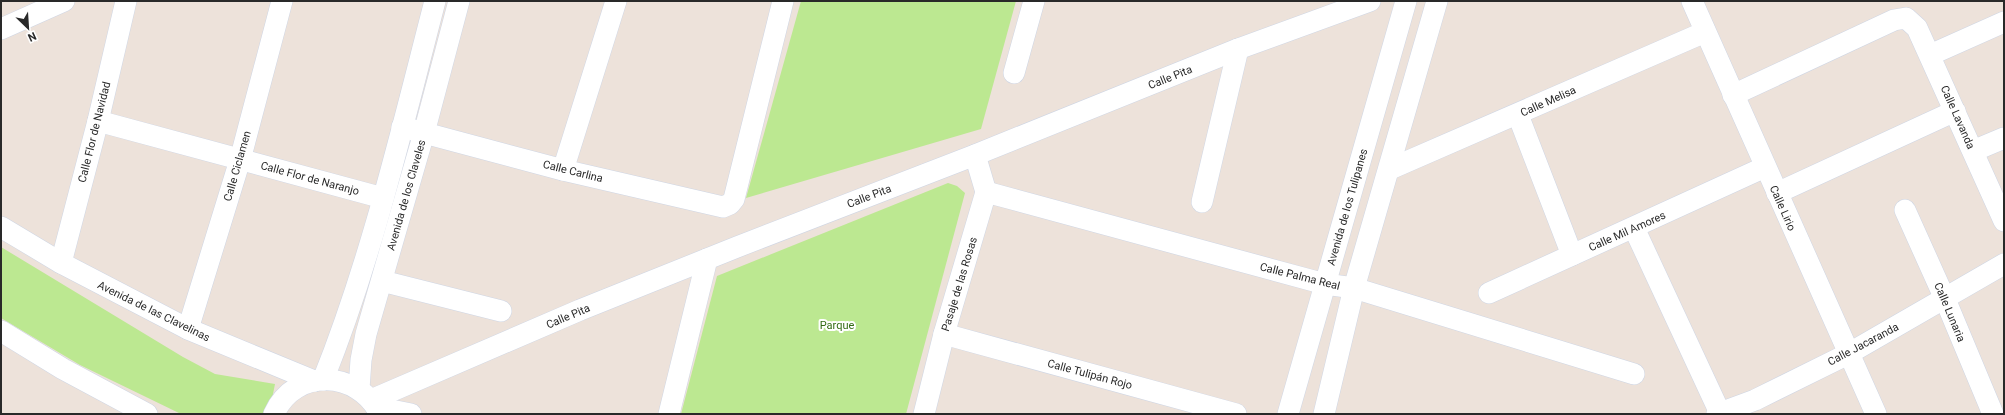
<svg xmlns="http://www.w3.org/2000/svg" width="2005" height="415" font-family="Roboto,sans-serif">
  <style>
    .green { fill: #bce891 }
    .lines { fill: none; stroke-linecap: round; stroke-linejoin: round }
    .minor-casing { stroke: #cfd6e4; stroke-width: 22 }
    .minor { stroke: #fff; stroke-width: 21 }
    .labels { text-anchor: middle; stroke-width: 4; stroke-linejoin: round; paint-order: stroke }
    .street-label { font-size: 11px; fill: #292929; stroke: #fff }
    .park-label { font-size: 11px; fill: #336c14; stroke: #fff }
  </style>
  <rect width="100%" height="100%" fill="#ede2da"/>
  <g class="green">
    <path d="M801 1H1016L981 129 746 198Z"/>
    <path d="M948 183 957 186 965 193 906 414H681L717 276Z"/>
    <path d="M1 247 183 357 215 374 275 384 269 414H181L80 365 1 318Z"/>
  </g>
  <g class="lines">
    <g class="minor-casing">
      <g id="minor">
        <path d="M1692 1 1876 414"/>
        <path d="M1 29 64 1"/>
        <path d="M1930 55 2004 22"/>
        <path d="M1014 73 1034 1"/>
        <path d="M1733 95 1894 20 1906 18 1917 28 2004 221"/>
        <path d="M1518 115 1572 255"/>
        <path d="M98 121 383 198"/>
        <path d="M402 127 563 170 723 207 730 204 734 199 783 1"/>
        <path d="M1973 151 2004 138"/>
        <path d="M1390 169 1705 32"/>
        <path d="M563 170 616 1"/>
        <path d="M986 192 1325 284 1354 288 1634 374"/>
        <path d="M1777 193 1955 111"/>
        <path d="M1202 202 1238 49"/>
        <path d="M1905 210 1945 299 1993 414"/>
        <path d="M1 227 61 263 188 329 314 381"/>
        <path d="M1634 228 1720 413"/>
        <path d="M61 263 98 121 126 1"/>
        <path d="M382 281 501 311"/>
        <path d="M1489 293 1765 167"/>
        <path d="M188 329 240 160 282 1"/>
        <path d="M1 331 63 369 147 414"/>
        <path d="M944 334 1236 414"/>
        <path d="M323 380C372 258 402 128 435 1"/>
        <path d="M359 389 361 360 366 334 424 133 459 1"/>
        <path d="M371 400 580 310 737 247 975 155 1238 49 1370 1"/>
        <path d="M376 407 411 414"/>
        <path d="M274 414C295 367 358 370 380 414"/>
        <path d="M669 414 707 259"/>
        <path d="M924 414 944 334 986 192 975 155"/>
        <path d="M1288 414 1406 1"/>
        <path d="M1324 414 1354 288 1437 1"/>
        <path d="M1717 414 1755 400 1848 354 2004 264"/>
      </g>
    </g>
    <use href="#minor" class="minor"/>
  </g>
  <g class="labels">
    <g class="street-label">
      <text transform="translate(1170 77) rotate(-22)" y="4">Calle Pita</text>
      <text transform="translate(1548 101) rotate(-24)" y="4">Calle Melisa</text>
      <text transform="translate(1958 117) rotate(66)" y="4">Calle Lavanda</text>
      <text transform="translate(94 132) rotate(-76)" y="4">Calle Flor de Navidad</text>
      <text transform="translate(237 166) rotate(-74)" y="4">Calle Ciclamen</text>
      <text transform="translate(573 171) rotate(14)" y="4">Calle Carlina</text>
      <text transform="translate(310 178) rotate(15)" y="4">Calle Flor de Naranjo</text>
      <text transform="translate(406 195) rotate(-74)" y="4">Avenida de los Claveles</text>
      <text transform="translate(869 196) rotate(-21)" y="4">Calle Pita</text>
      <text transform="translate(1347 207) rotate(-74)" y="4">Avenida de los Tulipanes</text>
      <text transform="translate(1783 208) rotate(66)" y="4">Calle Lirio</text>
      <text transform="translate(1627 231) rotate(-24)" y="4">Calle Mil Amores</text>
      <text transform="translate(1300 276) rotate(14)" y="4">Calle Palma Real</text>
      <text transform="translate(959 284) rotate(-73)" y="4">Pasaje de las Rosas</text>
      <text transform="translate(154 311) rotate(26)" y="4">Avenida de las Clavelinas</text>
      <text transform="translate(1950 312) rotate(67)" y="4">Calle Lunaria</text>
      <text transform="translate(568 316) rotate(-23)" y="4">Calle Pita</text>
      <text transform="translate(1863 344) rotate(-28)" y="4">Calle Jacaranda</text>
      <text transform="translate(1090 374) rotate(15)" y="4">Calle Tulipán Rojo</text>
    </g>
    <g class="park-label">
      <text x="837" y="329">Parque</text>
    </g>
  </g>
  <rect width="2005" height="415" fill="none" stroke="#292929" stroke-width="4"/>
  <g transform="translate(28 28) rotate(155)" stroke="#ffffff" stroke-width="3" paint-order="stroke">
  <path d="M0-3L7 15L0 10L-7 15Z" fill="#292929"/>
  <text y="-6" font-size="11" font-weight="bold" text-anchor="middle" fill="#292929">N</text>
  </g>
</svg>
